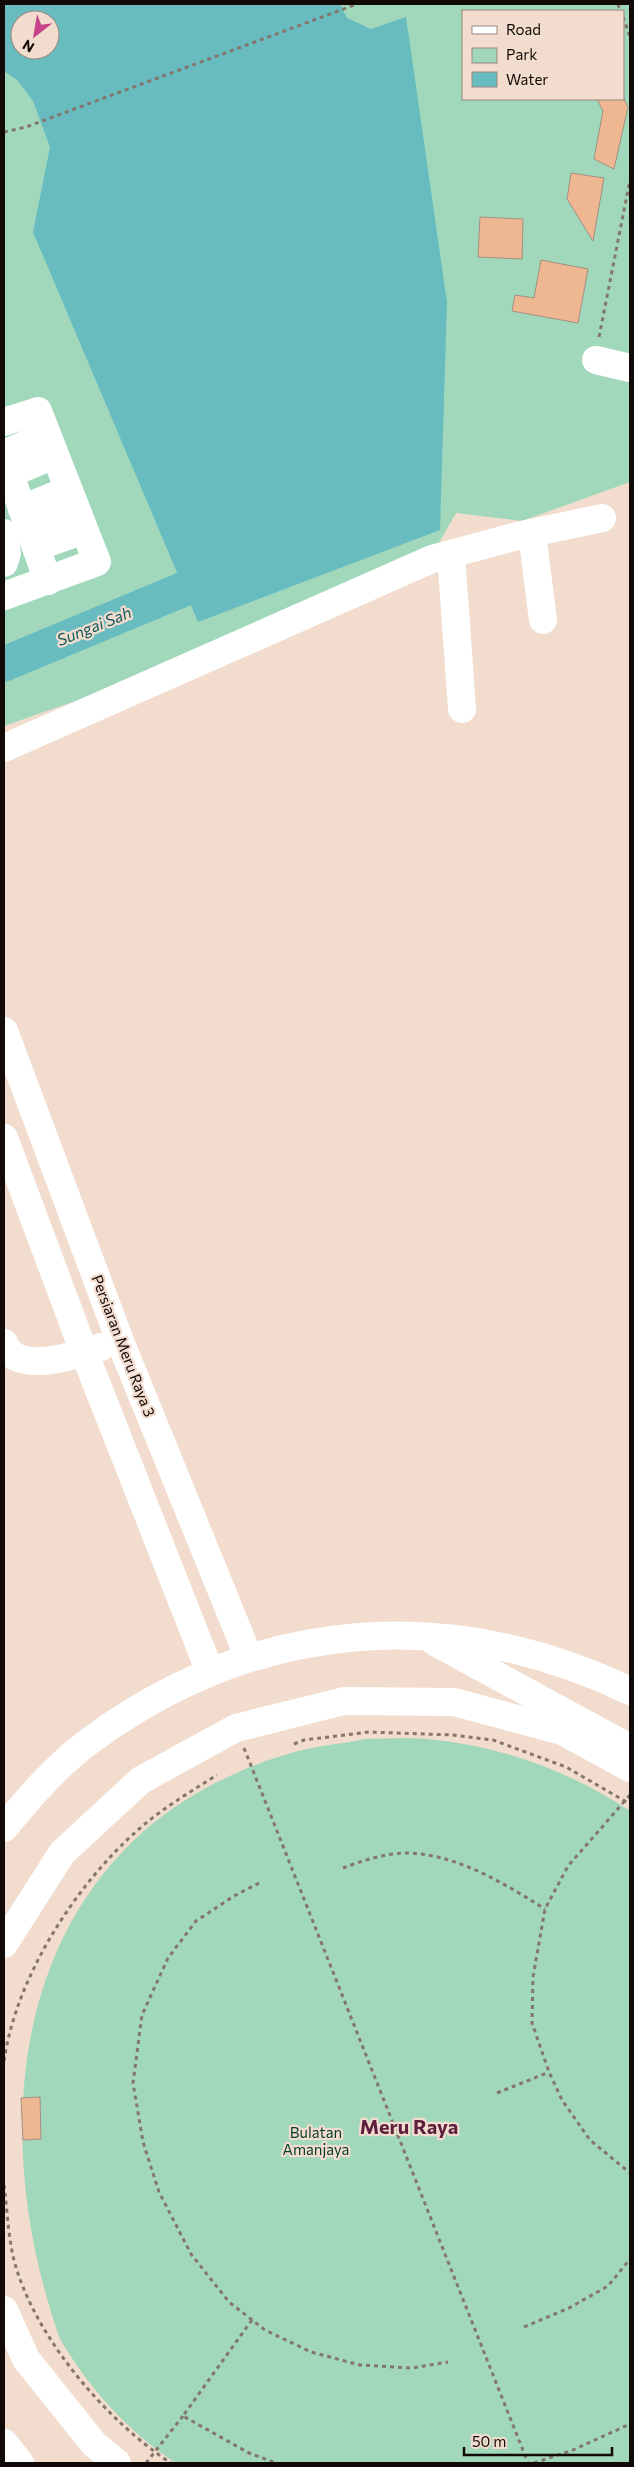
<svg xmlns="http://www.w3.org/2000/svg" width="634" height="2467" font-family="Commissioner,sans-serif">
  <style>
    .green { fill: #a1d8bc; fill-rule: evenodd }
    .water { fill: #68bcc0; fill-rule: evenodd }
    .lines { fill: none; stroke-linecap: round; stroke-linejoin: round }
    .river { stroke: #68bcc0; stroke-width: 35 }
    .building { fill: #eeb791; stroke: #a38f81 }
    .path { stroke: #85766c; stroke-width: 3; stroke-dasharray: 4 4; stroke-linecap: butt }
    .minor { stroke: #fff; stroke-width: 28 }
    .labels { text-anchor: middle; stroke-width: 4.5; stroke-linejoin: round; paint-order: stroke }
    .street-label { font-size: 15px; fill: #110a06; stroke: #f2dccd }
    .park-label { font-size: 15px; fill: #023c27; stroke: #f2dccd }
    .water-label { font-size: 16px; font-style: italic; fill: #105a5d; stroke: #f2dccd }
    .district-label { font-size: 20px; font-weight: bold; fill: #5e1f3f; stroke: #f2dccd }
  </style>
  <rect width="100%" height="100%" fill="#f2dccd"/>
  <g class="green">
    <path d="M4 4H630V482L522 521 456 513 436 548 127 683 4 726ZM463 11H623V99H463ZM20 20H50V50H20Z"/>
    <path d="M365 1739C385 1739 407 1737 427 1739 501 1746 568 1770 630 1811V2463H176C128 2432 89 2388 60 2339 0 2170 0 1957 146 1829 191 1791 250 1762 307 1749 326 1745 346 1743 365 1739Z"/>
  </g>
  <path class="water" d="M4 4H340L347 18 371 29 406 17 447 302 440 530 198 622 33 232 50 147 33 101 17 80 4 71ZM20 20H50V50H20Z"/>
  <g class="lines">
    <path class="river" d="M4 664 184 589"/>
  </g>
  <g class="building">
    <path d="M597 99H624L628 107 614 169 594 159 603 111Z"/>
    <path d="M571 173 604 178 593 241 567 199Z"/>
    <path d="M480 217 523 219 522 259 478 257Z"/>
    <path d="M541 260 588 269 578 323 512 311 515 295 534 298Z"/>
    <path d="M40 2097 41 2139 23 2140 21 2098Z"/>
  </g>
  <g class="lines">
    <g class="path">
      <path d="M618 4 620 11"/>
      <path d="M623 17 630 37"/>
      <path d="M4 132 26 127 357 4"/>
      <path d="M599 337 630 180"/>
      <path d="M294 1744 304 1740 369 1732 453 1735 493 1740 566 1767 630 1804"/>
      <path d="M244 1748 528 2463"/>
      <path d="M630 1795 568 1866 545 1909 533 1977 532 2023 549 2072 562 2100 590 2140 630 2173"/>
      <path d="M343 1868C364 1860 389 1852 411 1853 460 1856 505 1884 545 1909"/>
      <path d="M259 1883 234 1896 196 1921 168 1958 142 2015 133 2083 143 2142 159 2192 191 2254 229 2302 265 2330 311 2352 360 2365 412 2368 448 2362"/>
      <path d="M4 2061C16 1977 76 1884 139 1829 163 1808 190 1792 217 1775"/>
      <path d="M497 2093 549 2072"/>
      <path d="M4 2185C7 2208 8 2233 13 2256 31 2333 106 2421 171 2463"/>
      <path d="M252 2320 183 2416 249 2453 276 2463"/>
      <path d="M524 2327 569 2308 608 2286 630 2259"/>
      <path d="M146 2463 183 2416"/>
      <path d="M534 2463 573 2450 630 2424"/>
    </g>
    <g class="minor">
      <path d="M596 360 630 368"/>
      <path d="M4 422 38 411 97 562 4 596"/>
      <path d="M4 454 33 441"/>
      <path d="M4 458 48 581"/>
      <path d="M9 474 42 460"/>
      <path d="M22 509 56 495"/>
      <path d="M29 527 63 514"/>
      <path d="M4 533 7 553 4 563"/>
      <path d="M532 533 543 620"/>
      <path d="M36 547 70 535"/>
      <path d="M451 554 462 709"/>
      <path d="M4 748 432 559 517 536 602 518"/>
      <path d="M4 1031 120 1341 249 1658"/>
      <path d="M4 1138 84 1352 210 1672"/>
      <path d="M4 1343C16 1376 77 1355 101 1347"/>
      <path d="M435 1642 630 1748"/>
      <path d="M4 1828C30 1796 58 1764 91 1740 256 1619 447 1604 630 1691"/>
      <path d="M4 1944 62 1853 141 1780 236 1728 344 1701 454 1702 562 1731 630 1768"/>
      <path d="M4 2310 26 2359 94 2444 117 2463"/>
      <path d="M4 2443 20 2463"/>
    </g>
  </g>
  <g class="labels">
    <g class="street-label">
      <text transform="translate(123 1346) rotate(69)" y="5">Persiaran Meru Raya 3</text>
    </g>
    <g class="park-label">
      <text x="316" y="2138">Bulatan<tspan x="316" dy="17">Amanjaya</tspan></text>
    </g>
    <g class="water-label">
      <text transform="translate(94 626) rotate(-22)" y="6">Sungai Sah</text>
    </g>
    <g class="district-label">
      <text x="409" y="2134">Meru Raya</text>
    </g>
  </g>
  <rect width="634" height="2467" fill="none" stroke="#110a06" stroke-width="10"/>
  <rect x="462" y="10" width="162" height="90" fill="#f2dccd" stroke="#98887d"/>
  <rect x="472" y="26" width="25" height="8" fill="#ffffff" stroke="#98887d"/>
  <text x="506" y="35" font-size="15" fill="#110a06">Road</text>
  <rect x="472" y="48" width="25" height="15" fill="#a1d8bc" stroke="#98887d"/>
  <text x="506" y="60" font-size="15" fill="#110a06">Park</text>
  <rect x="472" y="72" width="25" height="15" fill="#68bcc0" stroke="#98887d"/>
  <text x="506" y="85" font-size="15" fill="#110a06">Water</text>
  <g transform="translate(35 35) rotate(211)"><circle r="24" fill="#f2dccd" stroke="#98887d"/>
  <path d="M0-4L9 19L0 12L-9 19Z" fill="#c74389"/>
  <text y="-8" font-size="14" font-weight="bold" text-anchor="middle" fill="#110a06">N</text>
  </g>
  <path d="M464 2447v8h148v-8" fill="none" stroke="#110a06" stroke-width="2.5"/>
  <text x="472" y="2447" font-size="15" fill="#110a06" stroke="#f2dccd" stroke-width="4" paint-order="stroke">50 m</text>
</svg>
